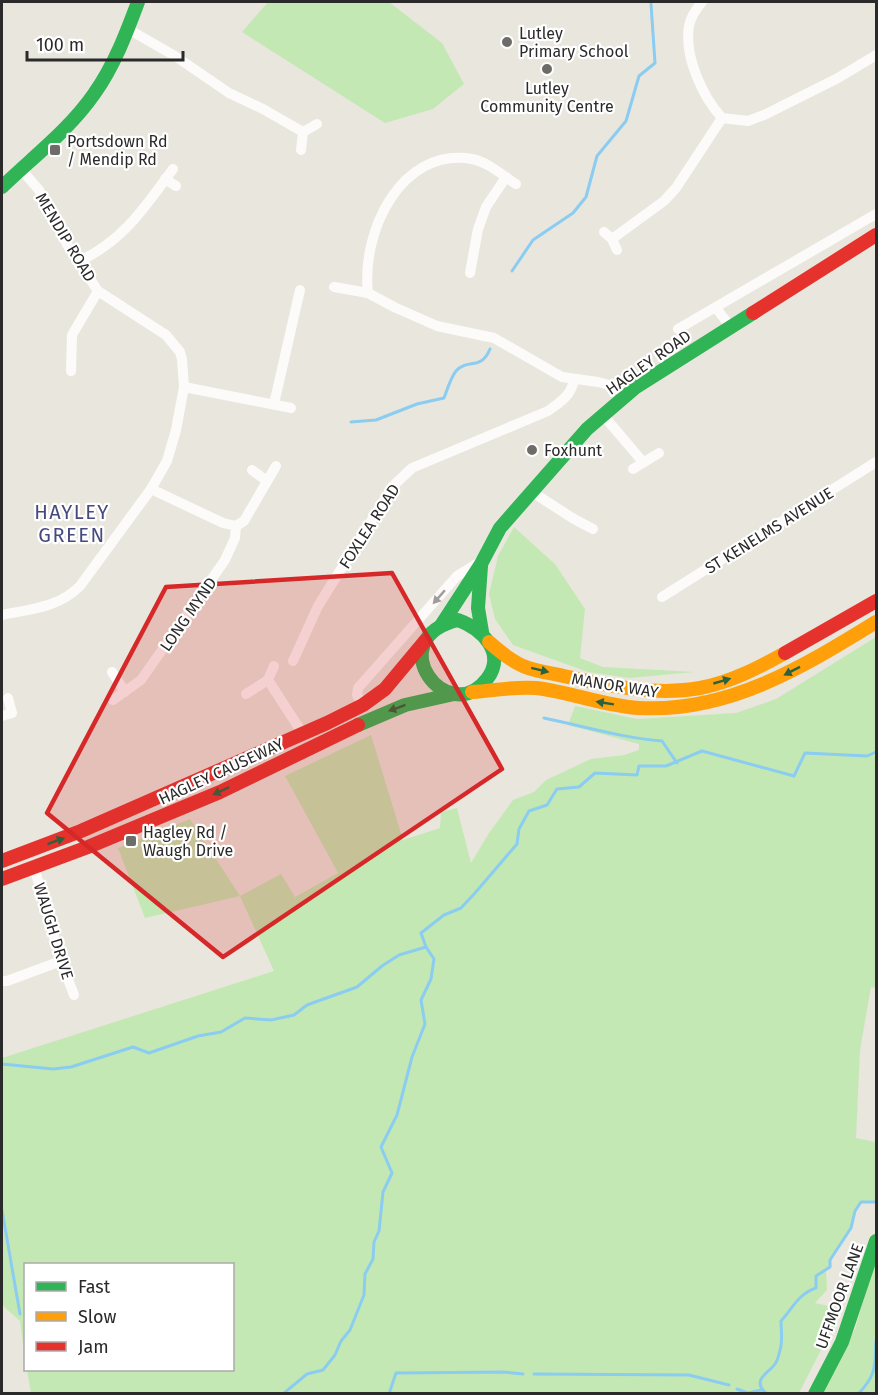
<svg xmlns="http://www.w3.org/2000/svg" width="878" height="1395" font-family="'Fira Sans',sans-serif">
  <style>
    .green { fill: #c4e8b4 }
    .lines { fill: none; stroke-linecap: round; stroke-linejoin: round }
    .stream { stroke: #8bccf1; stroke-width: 3 }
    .street { stroke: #fcfbfa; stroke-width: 10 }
    .fast { stroke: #30b455; stroke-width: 14 }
    .slow { stroke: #ff9f0a; stroke-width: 14 }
    .jam { stroke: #e5322d; stroke-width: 14 }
    .oneway { fill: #9e9d9c }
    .oneway2 { fill: #2c613b }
    .marked { fill: #d62828; fill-opacity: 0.2; stroke: #d62828; stroke-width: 4.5; stroke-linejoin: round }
    .poi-dot { fill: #6d6c69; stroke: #fff; stroke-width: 2 }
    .labels { text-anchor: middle; stroke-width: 4.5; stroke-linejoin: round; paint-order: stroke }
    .poi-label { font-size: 16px; fill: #2a2a2a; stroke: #fff; text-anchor: start }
    .street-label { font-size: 16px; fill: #2a2a2a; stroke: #fff }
    .quarter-label { font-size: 20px; letter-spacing: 1.5px; fill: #464a7e; stroke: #fff }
  </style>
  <rect width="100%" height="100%" fill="#e9e6de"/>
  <g class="green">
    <path d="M268 2H389L442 43 464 84 433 109 385 123 242 32Z"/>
    <path d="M514 527 555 564 585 609 580 658 603 667 695 672 629 678 588 672 513 645 495 619 489 594 498 556Z"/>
    <path d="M876 637V988L871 987 860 1050 856 1138 876 1142V1202L861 1203 855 1211 851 1228 830 1260V1267L826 1269 827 1290 815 1303 842 1309 799 1393H31L27 1370H232V1264H26L25 1359 20 1321 2 1305V1058L274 971 240 896 145 918 118 848 190 819 240 896 281 874 295 897 338 873 285 776 371 735 403 840 440 828 441 812 457 808 471 863 489 833 513 800 534 792 546 780 591 759 624 755 639 750V744L568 725 575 706 637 719 736 713 776 699Z"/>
    <path d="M876 1258V1393L822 1394 855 1329Z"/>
  </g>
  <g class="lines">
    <g class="stream">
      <path d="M512 271 533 240 573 213 586 197 597 156 626 121 639 76 655 63 651 4"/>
      <path d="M351 422 376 420 417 404 444 398C447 390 451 377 456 371 468 358 481 371 490 349"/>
      <path d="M544 718C583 726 623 738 662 741L677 763"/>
      <path d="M2 1064 53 1069 71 1067 133 1047 149 1053 198 1036 221 1032 245 1018 271 1020 294 1015 307 1005 357 987 382 966 399 955 426 947"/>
      <path d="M2 1210 20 1314"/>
      <path d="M534 1374 689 1375 729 1385"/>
      <path d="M737 1389 748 1393 761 1390"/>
      <path d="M283 1394 307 1374 323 1370 335 1355 341 1341 350 1330 364 1295 365 1274 373 1259 374 1242 379 1231 383 1192 392 1173 381 1147 397 1115 412 1057 425 1024 421 1000 431 979 434 959 426 947 421 933 444 915 461 908 475 893 517 844 519 829 529 811 547 805 557 789 579 787 595 773 637 775 639 766H666L702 751 794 776 805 753 867 756 876 752"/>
      <path d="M389 1394 396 1373 504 1372 523 1374"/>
      <path d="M767 1394C750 1380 769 1373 775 1364 778 1360 779 1354 780 1350 783 1341 781 1330 781 1321 793 1308 798 1294 816 1288V1276L830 1267V1260L851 1228 855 1211 861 1202H876"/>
      <path d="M858 1394C877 1375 875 1365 876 1340"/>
    </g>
    <g class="street">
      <path d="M702 2C696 9 691 16 689 26 684 56 702 96 722 118L748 121 764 115 838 78 876 55"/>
      <path d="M128 29 175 56 229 93 263 109 303 132"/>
      <path d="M301 150 303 132 317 124"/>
      <path d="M165 179 176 186"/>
      <path d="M516 184C502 175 488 162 472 159 400 147 361 233 368 293L394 307 437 326 494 338 562 377 598 382 613 386 626 394"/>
      <path d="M604 232 612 239 617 250"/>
      <path d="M612 239 664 201 676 188 722 118"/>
      <path d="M78 262C124 240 144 208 173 169"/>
      <path d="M470 273 478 229 486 207 506 177"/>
      <path d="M334 287 368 293"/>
      <path d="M716 308 730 326"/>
      <path d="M678 329 876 214"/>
      <path d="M71 371 72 335 98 291"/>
      <path d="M184 387 291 408"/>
      <path d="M274 404 300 290"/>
      <path d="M603 415 643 462"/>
      <path d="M633 469 659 453"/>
      <path d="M252 470 267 481"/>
      <path d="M532 492 574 519 593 529"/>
      <path d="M236 526 244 521 276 466"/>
      <path d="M662 597 876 462"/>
      <path d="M2 615C31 609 58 608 80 586L151 489 167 461 176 430 184 387 182 359 180 352 166 335 98 291 68 246 39 190 20 168"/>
      <path d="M293 661 318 606 393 486 412 468 548 411C560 402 571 396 574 380"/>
      <path d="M112 672 125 692"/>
      <path d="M268 680 274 666"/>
      <path d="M246 694 268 680 303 734"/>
      <path d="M113 700 141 680 225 560 235 538 236 526 223 523 151 489"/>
      <path d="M363 705 357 695 358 688 457 576 483 560"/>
      <path d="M2 716 12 713 8 698"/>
      <path d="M34 867 61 961 74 995"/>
      <path d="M2 981H7L61 961"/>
    </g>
    <g class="fast">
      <path d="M2 187C33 157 69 130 94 94 114 66 126 34 138 2"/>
      <path d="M481 566 478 608 482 632"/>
      <path d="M458 620C482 629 507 653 487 679 448 730 379 639 458 620Z"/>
      <path d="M442 624 481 564 500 528 587 429 636 387 753 313"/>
      <path d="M358 725 405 705 454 694"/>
      <path d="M815 1394 842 1342 876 1241"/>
    </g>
    <g class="slow">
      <path d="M489 642C499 651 510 660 523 666 537 672 553 673 568 677 610 686 656 696 700 688 731 682 758 668 785 653"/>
      <path d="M472 692C493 691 515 686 536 688 571 692 604 706 639 708 728 713 803 667 876 622"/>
    </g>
    <g class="jam">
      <path d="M753 313 876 235"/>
      <path d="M785 653 876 601"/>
      <path d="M2 861 81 831 327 723 363 705 385 689 425 641"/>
      <path d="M2 879 88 847 220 792 358 725"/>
    </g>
  </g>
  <defs><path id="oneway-solid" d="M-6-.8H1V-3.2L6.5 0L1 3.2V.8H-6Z" transform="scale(1.5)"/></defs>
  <use class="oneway" href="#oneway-solid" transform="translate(439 597) rotate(131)"/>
  <g class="oneway2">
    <use href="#oneway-solid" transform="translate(540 670) rotate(14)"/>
    <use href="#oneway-solid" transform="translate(792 671) rotate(153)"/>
    <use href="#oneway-solid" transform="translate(722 681) rotate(-16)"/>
    <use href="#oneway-solid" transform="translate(605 703) rotate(-171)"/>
    <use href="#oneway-solid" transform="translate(397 708) rotate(160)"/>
    <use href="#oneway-solid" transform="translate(221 791) rotate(155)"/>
    <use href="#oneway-solid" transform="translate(56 841) rotate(-20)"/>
  </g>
  <path class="marked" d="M392 573 502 769 223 957 47 813 166 587Z"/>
  <g class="poi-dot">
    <circle cx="507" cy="42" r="6"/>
    <circle cx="547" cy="69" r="6"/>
    <rect x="49" y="144" width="12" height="12" rx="3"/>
    <circle cx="532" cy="450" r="6"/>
    <rect x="125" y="835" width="12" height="12" rx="3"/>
  </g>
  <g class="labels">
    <g class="poi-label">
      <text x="519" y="39">Lutley<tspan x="519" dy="18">Primary School</tspan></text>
      <text x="547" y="94" text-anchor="middle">Lutley<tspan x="547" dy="18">Community Centre</tspan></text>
      <text x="67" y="147">Portsdown Rd<tspan x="67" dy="18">/ Mendip Rd</tspan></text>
      <text x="544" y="456">Foxhunt</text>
      <text x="143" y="838">Hagley Rd /<tspan x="143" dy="18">Waugh Drive</tspan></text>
    </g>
    <g class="street-label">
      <text transform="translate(66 237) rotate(59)" y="6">MENDIP ROAD</text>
      <text transform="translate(648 362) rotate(-35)" y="6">HAGLEY ROAD</text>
      <text transform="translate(369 526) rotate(-57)" y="6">FOXLEA ROAD</text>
      <text transform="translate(769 530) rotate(-32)" y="6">ST KENELMS AVENUE</text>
      <text transform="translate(188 614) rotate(-55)" y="6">LONG MYND</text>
      <text transform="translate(615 685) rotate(9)" y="6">MANOR WAY</text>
      <text transform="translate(221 771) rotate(-25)" y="6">HAGLEY CAUSEWAY</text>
      <text transform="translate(54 931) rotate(73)" y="6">WAUGH DRIVE</text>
      <text transform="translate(839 1296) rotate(-70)" y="6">UFFMOOR LANE</text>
    </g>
    <g class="quarter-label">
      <text x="72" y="519">HAYLEY<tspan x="72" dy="23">GREEN</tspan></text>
    </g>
  </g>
  <rect width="878" height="1395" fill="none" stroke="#2a2a2a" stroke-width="6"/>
  <rect x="24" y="1263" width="210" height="108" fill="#ffffff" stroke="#aaaaaa" stroke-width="1.5"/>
  <rect x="36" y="1282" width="30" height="9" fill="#30b455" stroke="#aaaaaa" stroke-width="1.5"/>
  <text x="78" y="1293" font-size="18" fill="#2a2a2a">Fast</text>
  <rect x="36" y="1312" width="30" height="9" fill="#ff9f0a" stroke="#aaaaaa" stroke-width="1.5"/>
  <text x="78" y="1323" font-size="18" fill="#2a2a2a">Slow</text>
  <rect x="36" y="1342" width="30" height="9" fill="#e5322d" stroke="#aaaaaa" stroke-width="1.5"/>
  <text x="78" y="1353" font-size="18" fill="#2a2a2a">Jam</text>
  <path d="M27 51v9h156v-9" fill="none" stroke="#2a2a2a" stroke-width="3"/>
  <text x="36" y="51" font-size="18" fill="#2a2a2a" stroke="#ffffff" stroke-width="4.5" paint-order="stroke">100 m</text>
</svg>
